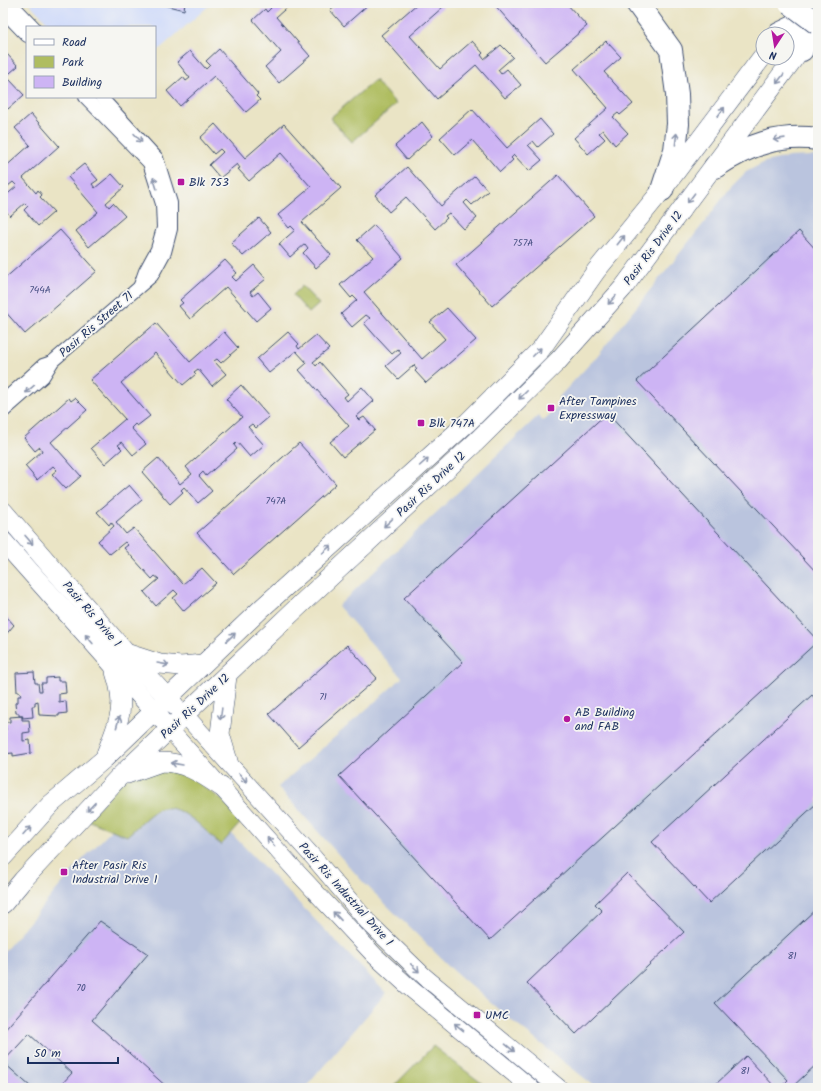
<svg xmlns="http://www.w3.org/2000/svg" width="821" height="1091" font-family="Kalam,sans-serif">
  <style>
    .built { fill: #cfdafa }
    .industrial { fill: #bac4de }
    .green { fill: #afbd60; stroke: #65765f }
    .building { fill: #cdb4f4 }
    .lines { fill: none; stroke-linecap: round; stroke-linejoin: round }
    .minor-casing { stroke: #3a4a6d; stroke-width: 14 }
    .secondary-casing { stroke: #3a4a6d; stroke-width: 18 }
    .primary-casing { stroke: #3a4a6d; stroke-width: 20 }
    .motorway-casing { stroke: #3a4a6d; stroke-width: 24 }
    .minor { stroke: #fff; stroke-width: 12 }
    .secondary { stroke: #fff; stroke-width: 17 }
    .primary { stroke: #fff; stroke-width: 19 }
    .motorway { stroke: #fff; stroke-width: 22 }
    .motorway-bridge-casing { stroke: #3a4a6d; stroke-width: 24; stroke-linecap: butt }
    .motorway-bridge { stroke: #fff; stroke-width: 22 }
    .oneway { stroke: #8d97ae }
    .poi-dot { fill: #b5179e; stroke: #f6f6f2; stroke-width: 1.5 }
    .labels { text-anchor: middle; stroke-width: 3.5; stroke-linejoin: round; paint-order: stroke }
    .number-label { font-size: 10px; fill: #485084 }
    .poi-label { font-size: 12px; fill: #1b2f5e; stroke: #f6f6f2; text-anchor: start }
    .street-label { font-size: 12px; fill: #1b2f5e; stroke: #f6f6f2 }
  </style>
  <rect width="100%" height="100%" fill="#f6f6f2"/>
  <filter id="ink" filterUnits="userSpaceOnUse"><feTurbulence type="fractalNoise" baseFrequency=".025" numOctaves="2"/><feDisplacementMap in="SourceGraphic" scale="8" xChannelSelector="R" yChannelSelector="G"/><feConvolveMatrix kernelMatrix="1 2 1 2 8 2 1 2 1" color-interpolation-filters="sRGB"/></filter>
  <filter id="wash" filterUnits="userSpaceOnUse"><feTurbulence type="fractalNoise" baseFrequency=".012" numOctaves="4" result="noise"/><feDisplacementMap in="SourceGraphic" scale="16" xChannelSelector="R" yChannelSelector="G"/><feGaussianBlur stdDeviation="0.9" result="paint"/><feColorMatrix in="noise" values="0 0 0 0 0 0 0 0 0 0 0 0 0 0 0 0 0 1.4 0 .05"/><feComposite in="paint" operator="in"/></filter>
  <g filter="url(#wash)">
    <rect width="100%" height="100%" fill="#eae4c5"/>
    <path class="built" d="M29 3H212L155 53V27H52Z"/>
    <g class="industrial">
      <path d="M812 156 818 157V1088H597L507 1017 454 971 363 882 278 787 402 678 338 606 538 416 543 421 561 403 558 398 597 356 704 223 730 188 746 172 765 162 788 157Z"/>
      <path d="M146 796 197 798 386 993 305 1088H3V953L81 861Z"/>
    </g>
    <g class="green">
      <path d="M375 80 396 104 352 142 330 118Z"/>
      <path d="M302 286 319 304 309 313 293 295Z"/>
      <path d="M158 766 183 771 222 800 243 820 221 845C206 832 177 797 155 811 145 818 136 828 127 836L87 820 124 779Z"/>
      <path d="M433 1046 488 1088H392Z"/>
    </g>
    <g id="blocks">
      <g class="building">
        <path d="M156 3H185L184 10Z"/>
        <path d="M267 3H292L276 17 310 56 279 83 265 67 281 52 253 20 265 9 267 12 271 8Z"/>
        <path d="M338 3H370L344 26 330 10Z"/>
        <path d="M418 3H439L443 7 410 36 440 69 472 41 483 53 481 55 484 59 501 45 513 57 498 70 501 74 507 69 521 85 505 98 476 65 437 99 381 35Z"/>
        <path d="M493 3H566L587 26 545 62Z"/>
        <path d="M606 41 621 57 604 72 633 104 620 115 618 113 613 117 628 133 615 145 603 130 599 133 605 139 588 154 574 138 608 108 574 69Z"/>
        <path d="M219 49 258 94 256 96 260 100 246 112 214 76 180 106 167 91 183 77 186 81 190 78 177 62 190 51 206 69 210 65 206 61Z"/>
        <path d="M6 53 18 66 3 79V55Z"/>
        <path d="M9 79 24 95 8 109 3 104V84Z"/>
        <path d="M472 109 507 148 540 119 553 134 538 147 533 141 528 145 542 160 529 171 514 155 511 158 513 160 500 172 472 140 455 155 440 138Z"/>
        <path d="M31 114 59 146 23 178 36 193 38 190 42 195 40 197 54 212 38 226 24 210 28 206 25 203 10 216 3 208V198L17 186 13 182 8 186 3 180V169L30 145 15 128Z"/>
        <path d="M422 122 433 136 407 160 395 146Z"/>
        <path d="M215 124 245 158 284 124 341 188 302 222 331 255 316 268 303 253 308 248 305 244 290 257 279 244 295 230 291 226 289 228 278 215 311 187 281 153 249 181 238 169 240 168 237 164 220 178 209 165 223 152 220 149 214 154 200 138Z"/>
        <path d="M84 164 98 180 92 184 95 188 112 174 124 187 106 203 109 207 113 203 125 216 89 247 76 231 98 212 68 177Z"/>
        <path d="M407 167 441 206 475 176 488 191 472 205 467 200 464 203 477 218 464 229 449 213 445 216 447 218 435 229 406 197 389 212 375 195Z"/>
        <path d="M558 175 594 216 492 306 456 265Z"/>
        <path d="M259 218 271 232 243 256 231 243Z"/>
        <path d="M374 225 403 258 364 292 422 359 445 339 430 322 447 308 476 340 426 383 415 371 417 369 414 365 398 379 386 366 401 353 398 349 392 354 378 339 364 323 370 318 366 315 352 327 341 314 357 300 353 296 351 298 340 285 373 257 357 240Z"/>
        <path d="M60 230 97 271 25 334 3 309V280Z"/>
        <path d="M799 231 818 252V574L637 381Z"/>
        <path d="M225 260 237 273 232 277 236 281 254 265 266 279 250 292 253 296 258 292 271 308 256 321 226 287 190 319 179 306 183 303 180 300Z"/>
        <path d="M156 323 190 362 224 332 238 348 221 363 217 359 214 361 226 374 212 386 198 369 194 372 196 374 183 385 155 353 121 383 150 416 137 426 135 424 131 428 146 444 133 455 122 442 118 445 122 449 105 464 91 448 125 419 90 380Z"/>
        <path d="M288 332 299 344 297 346 299 349 316 335 329 349 313 362 316 366 320 362 348 394 344 397 347 401 362 387 374 401 356 417 359 420 364 417 375 430 343 457 330 442 349 426 299 370 307 363 296 351 269 373 257 359Z"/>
        <path d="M241 385 269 417 256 428 252 424 248 427 264 445 250 457 237 442 234 445 237 449 206 476 203 472 199 476 212 491 198 503 184 487 181 490 183 492 170 504 142 472 158 458 180 484 192 474 186 467 242 417 226 399Z"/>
        <path d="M69 398 71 401 75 398 87 410 51 442 81 476 66 489 52 474 57 470 53 466 37 480 25 466 42 451 40 447 35 451 24 438Z"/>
        <path d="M607 413 818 641 490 940 339 776 463 662 404 598Z"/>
        <path d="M299 443 336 484 234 574 197 533Z"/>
        <path d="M129 485 142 500 116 522 126 534 134 528 183 584 202 568 216 583 184 611 173 598 178 594 174 590 156 606 144 592 159 579 155 576 152 579 124 548 128 545 125 542 110 554 98 541 114 526 111 522 109 525 97 512Z"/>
        <path d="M6 616 14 625 3 638V619Z"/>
        <path d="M347 645 377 678 298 747 269 714Z"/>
        <path d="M34 672 35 683H38L39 691H42L41 683H46V678L58 677V681H65L66 693 59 694V702L66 701 67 713 59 714V716L39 715 38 701 35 702V706H32L33 717 22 718 23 716H19V713H16L15 703 18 702V696H21L20 692H17L16 673Z"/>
        <path d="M812 695 818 702V802L709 903 652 842Z"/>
        <path d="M22 716V720H29L30 732 23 733V741L30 740 31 753 13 756V753L3 754V730H6L5 722H10V717Z"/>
        <path d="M627 873 684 932 576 1034 527 983 602 911 595 904Z"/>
        <path d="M818 907V1063L791 1088H780L788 1080 715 1003Z"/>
        <path d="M100 921 148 954 92 1020 168 1088H89L86 1085 83 1088H58L72 1073 29 1034 3 1062 32 1088H3V1032Z"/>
        <path d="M746 1056 776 1088H721L716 1084Z"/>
      </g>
    </g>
  </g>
  <g filter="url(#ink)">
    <use href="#blocks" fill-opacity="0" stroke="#3a4a6d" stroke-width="1"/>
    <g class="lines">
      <g class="minor-casing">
        <g id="minor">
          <path d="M11 3 34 27"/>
          <path d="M3 11 27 36"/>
          <path d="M85 97 149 163 162 204 163 228 157 249 145 271 140 285"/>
          <path d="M3 401 43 365 52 362"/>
          <path d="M3 412 43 377 53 361 152 276 165 252 171 229V203L157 158 101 97"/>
        </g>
      </g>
      <g class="secondary-casing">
        <g id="secondary">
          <path d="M185 715 314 858 368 922 425 977 559 1088"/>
          <path d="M169 729 296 871 375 956 410 988 531 1088"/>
        </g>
      </g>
      <g class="primary-casing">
        <g id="primary">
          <path d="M3 511 126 653 175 706"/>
          <path d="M3 541 161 719"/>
          <path d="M129 654 160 664 181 666 203 664"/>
          <path d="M227 676 220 734 228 761"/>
          <path d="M106 754C119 721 127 707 115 672"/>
          <path d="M127 774 161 762C186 762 203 775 223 788"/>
          <path d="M3 857 51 804 104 759 262 608 467 423 541 349 596 271 662 190 763 56"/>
          <path d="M3 904 23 880 118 778 302 603 476 442 558 361 623 288 809 38"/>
        </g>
      </g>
      <g class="motorway-casing">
        <g id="motorway">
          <path d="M637 3 671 50 677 94 678 124 675 150 662 190"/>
          <path d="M779 34 816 16"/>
          <path d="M802 50 808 3"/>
          <path d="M715 167C748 145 778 134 818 139"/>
        </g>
      </g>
      <use href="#minor" class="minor"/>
      <use href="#secondary" class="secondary"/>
      <use href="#primary" class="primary"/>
      <use href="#motorway" class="motorway"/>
      <g class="motorway-bridge-casing">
        <path id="motorway-bridge" d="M790 3 818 24"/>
      </g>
      <use href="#motorway-bridge" class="motorway-bridge"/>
    </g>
    <defs><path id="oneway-shaft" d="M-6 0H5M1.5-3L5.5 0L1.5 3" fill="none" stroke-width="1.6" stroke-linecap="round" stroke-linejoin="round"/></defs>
    <g class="oneway">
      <use href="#oneway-shaft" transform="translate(780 79) rotate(127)"/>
      <use href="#oneway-shaft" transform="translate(721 112) rotate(-53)"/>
      <use href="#oneway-shaft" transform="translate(138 138) rotate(48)"/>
      <use href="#oneway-shaft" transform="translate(676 139) rotate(-84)"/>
      <use href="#oneway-shaft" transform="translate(779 139) rotate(172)"/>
      <use href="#oneway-shaft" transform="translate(155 183) rotate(-108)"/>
      <use href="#oneway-shaft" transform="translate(691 198) rotate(127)"/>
      <use href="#oneway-shaft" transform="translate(621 240) rotate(-51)"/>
      <use href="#oneway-shaft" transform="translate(612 300) rotate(132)"/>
      <use href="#oneway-shaft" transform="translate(537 352) rotate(-46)"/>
      <use href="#oneway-shaft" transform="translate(30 389) rotate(139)"/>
      <use href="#oneway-shaft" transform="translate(523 395) rotate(135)"/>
      <use href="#oneway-shaft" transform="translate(424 462) rotate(-42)"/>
      <use href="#oneway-shaft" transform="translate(388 523) rotate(137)"/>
      <use href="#oneway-shaft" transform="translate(29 540) rotate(49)"/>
      <use href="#oneway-shaft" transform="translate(327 549) rotate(-42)"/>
      <use href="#oneway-shaft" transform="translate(231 637) rotate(-43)"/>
      <use href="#oneway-shaft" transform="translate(89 639) rotate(-130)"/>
      <use href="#oneway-shaft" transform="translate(163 664) rotate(10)"/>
      <use href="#oneway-shaft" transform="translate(221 714) rotate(98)"/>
      <use href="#oneway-shaft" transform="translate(118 722) rotate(-74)"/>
      <use href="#oneway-shaft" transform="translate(177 764) rotate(-170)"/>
      <use href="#oneway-shaft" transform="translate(243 778) rotate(48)"/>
      <use href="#oneway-shaft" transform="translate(91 807) rotate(133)"/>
      <use href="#oneway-shaft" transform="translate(27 831) rotate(-48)"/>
      <use href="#oneway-shaft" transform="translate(271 842) rotate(-131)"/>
      <use href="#oneway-shaft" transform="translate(337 916) rotate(-133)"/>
      <use href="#oneway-shaft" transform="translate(415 968) rotate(44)"/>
      <use href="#oneway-shaft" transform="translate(459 1027) rotate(-141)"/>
      <use href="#oneway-shaft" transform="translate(510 1048) rotate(40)"/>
    </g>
  </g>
  <g class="poi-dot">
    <rect x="177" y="178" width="8" height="8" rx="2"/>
    <rect x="547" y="404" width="8" height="8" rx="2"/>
    <rect x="417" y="419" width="8" height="8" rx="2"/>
    <circle cx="567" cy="719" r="4"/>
    <rect x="60" y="868" width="8" height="8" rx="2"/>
    <rect x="473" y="1011" width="8" height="8" rx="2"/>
  </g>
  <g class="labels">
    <g class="number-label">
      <text x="523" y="246">757A</text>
      <text x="40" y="293">744A</text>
      <text x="276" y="504">747A</text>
      <text x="323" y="700">71</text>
      <text x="792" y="959">81</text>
      <text x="81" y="991">70</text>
      <text x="745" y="1074">81</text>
    </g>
    <g class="poi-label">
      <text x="189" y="186">Blk 753</text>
      <text x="559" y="405">After Tampines<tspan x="559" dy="14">Expressway</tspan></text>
      <text x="429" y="427">Blk 747A</text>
      <text x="575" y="716">AB Building<tspan x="575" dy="14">and FAB</tspan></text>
      <text x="72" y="869">After Pasir Ris<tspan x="72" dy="14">Industrial Drive 1</tspan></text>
      <text x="485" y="1019">UMC</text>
    </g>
    <g class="street-label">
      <text transform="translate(653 248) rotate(-53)" y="4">Pasir Ris Drive 12</text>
      <text transform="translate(96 324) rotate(-41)" y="4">Pasir Ris Street 71</text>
      <text transform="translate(431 484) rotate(-43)" y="4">Pasir Ris Drive 12</text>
      <text transform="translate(92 614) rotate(49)" y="4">Pasir Ris Drive 1</text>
      <text transform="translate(195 706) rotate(-43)" y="4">Pasir Ris Drive 12</text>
      <text transform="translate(346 894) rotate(48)" y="4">Pasir Ris Industrial Drive 1</text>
    </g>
  </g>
  <rect width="821" height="1091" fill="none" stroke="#f6f6f2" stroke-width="16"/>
  <rect x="26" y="26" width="130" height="72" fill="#f6f6f2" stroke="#9ea6b7"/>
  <rect x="34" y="39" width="20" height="6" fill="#ffffff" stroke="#9ea6b7"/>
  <text x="62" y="46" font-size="12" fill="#1b2f5e">Road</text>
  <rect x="34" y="56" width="20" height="12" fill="#afbd60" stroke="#9ea6b7"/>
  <text x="62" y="66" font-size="12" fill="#1b2f5e">Park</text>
  <rect x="34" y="76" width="20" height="12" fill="#cdb4f4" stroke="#9ea6b7"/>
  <text x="62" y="86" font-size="12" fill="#1b2f5e">Building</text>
  <g transform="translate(775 46) rotate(192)"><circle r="19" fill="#f6f6f2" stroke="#9ea6b7"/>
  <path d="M0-3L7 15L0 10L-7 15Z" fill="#b5179e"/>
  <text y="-6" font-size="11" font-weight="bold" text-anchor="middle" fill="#1b2f5e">N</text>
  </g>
  <path d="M28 1057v6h90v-6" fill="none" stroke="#1b2f5e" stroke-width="2"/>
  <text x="34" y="1057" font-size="12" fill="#1b2f5e" stroke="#f6f6f2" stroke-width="3" paint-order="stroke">50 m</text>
</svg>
